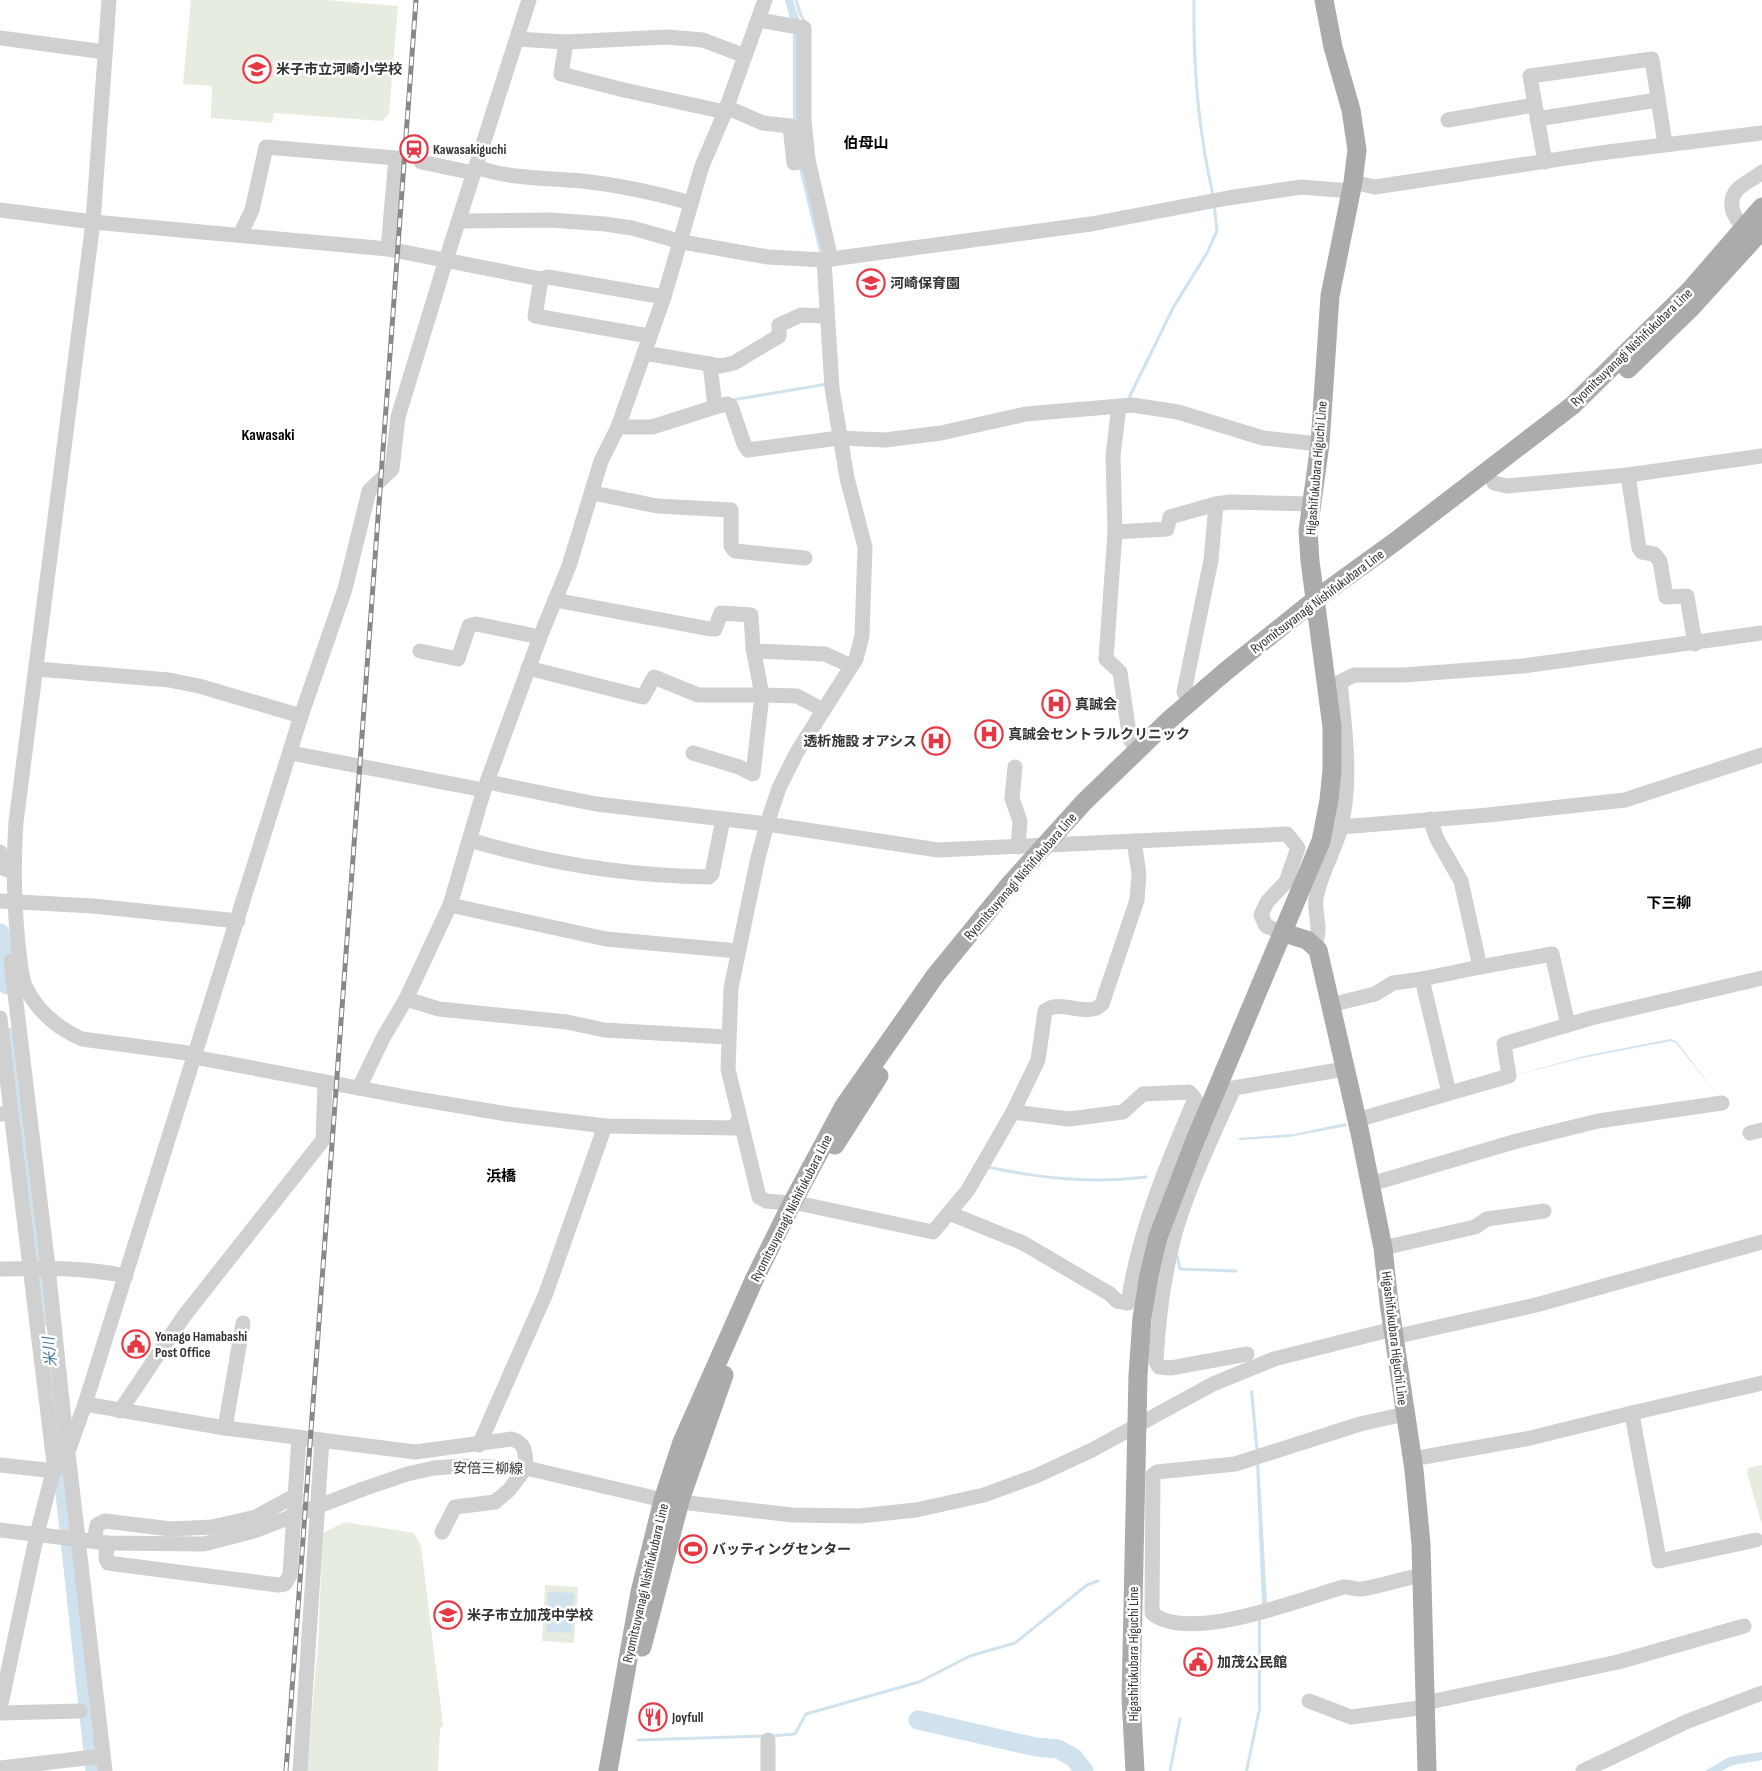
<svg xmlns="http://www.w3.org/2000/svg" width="1762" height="1771" font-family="'Sofia Sans Condensed','Noto Sans JP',sans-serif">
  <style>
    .green { fill: #e6ecdf }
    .water { fill: #cfe2ee }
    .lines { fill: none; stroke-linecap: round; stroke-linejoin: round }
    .stream { stroke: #cfe2ee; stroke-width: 3 }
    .river { stroke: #cfe2ee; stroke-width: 19 }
    .minor { stroke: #d0d0d0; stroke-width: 15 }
    .major { stroke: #ababab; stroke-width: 19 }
    .rail-casing { stroke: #888; stroke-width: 5 }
    .rail { stroke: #fff; stroke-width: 3; stroke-dasharray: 9; stroke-linecap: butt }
    .labels { text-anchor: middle; stroke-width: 5; stroke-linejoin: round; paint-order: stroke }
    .poi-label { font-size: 14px; font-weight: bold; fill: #333; stroke: #fff; text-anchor: start }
    .street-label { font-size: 14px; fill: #333; stroke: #fff }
    .neighbourhood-label { font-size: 15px; font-weight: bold; fill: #000; stroke: #fff }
    .water-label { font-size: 15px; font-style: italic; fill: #3f7597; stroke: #fff }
    .quarter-label { font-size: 16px; font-weight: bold; fill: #000; stroke: #fff }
  </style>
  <rect width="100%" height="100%" fill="#fff"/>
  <g class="green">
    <path d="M191 0H326L398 6 389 114 382 121 274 113 272 123 211 118 212 86 183 84Z"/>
    <path d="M1762 1465V1525L1747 1473 1748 1468Z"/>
    <path d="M345 1522 414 1533 421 1546 443 1725 440 1729 438 1771H307L318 1643 323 1533Z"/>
    <path d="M545 1585 578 1587 574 1643 542 1641Z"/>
  </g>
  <g class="water">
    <path d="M785 0H793L800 21 801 97 826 245 823 269 863 569 820 255 797 160 793 123V30Z"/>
    <path d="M1671 1039 1677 1042 1718 1096 1676 1043 1671 1041 1582 1058 1512 1076 1584 1056Z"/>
    <path d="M1346 1123 1347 1126 1289 1137 1239 1140V1138L1294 1134Z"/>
    <path d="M1253 1390 1259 1455 1256 1456 1250 1391Z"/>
    <path d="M1259 1459 1267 1603 1262 1605 1256 1461Z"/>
    <path d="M548 1592 574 1593 572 1633 546 1631Z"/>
    <path d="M1258 1615 1261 1616V1709L1248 1771H1245L1258 1709Z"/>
    <path d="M1762 1752V1760L1733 1765 1721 1771H1705L1729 1757Z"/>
  </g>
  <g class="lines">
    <g class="stream">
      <path d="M796 0 801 16 806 23"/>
      <path d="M1194 0C1193 67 1198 130 1213 195"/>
      <path d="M732 400 827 384"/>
      <path d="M1128 400 1173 308 1207 253 1217 231 1214 204"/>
      <path d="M987 1167C1041 1178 1092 1184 1146 1177"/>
      <path d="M1177 1256 1180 1269 1236 1271"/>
      <path d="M771 1736 795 1734 806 1714 919 1682 970 1656 1015 1643 1087 1585 1098 1581"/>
      <path d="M638 1740 764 1736"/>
      <path d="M1170 1771 1180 1719"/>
    </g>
    <g class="river">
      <path d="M0 933 7 985"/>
      <path d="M13 1037 23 1140 46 1317"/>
      <path d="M49 1345 95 1771"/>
      <path d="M918 1720 1036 1747 1058 1749 1074 1758 1084 1771"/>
    </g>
    <g class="minor">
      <path d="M109 0 93 222 16 822C13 864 14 903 18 944 20 957 20 973 25 986 37 1011 57 1028 82 1039L195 1054"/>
      <path d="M758 20 804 28V120L808 160 831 259"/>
      <path d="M0 38 105 52"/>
      <path d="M517 39 566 42 667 37 703 40 745 56"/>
      <path d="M566 42 561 74 624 90 725 112"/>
      <path d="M726 107 763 123 790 126 794 163 808 160"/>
      <path d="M1537 119 1657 100"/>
      <path d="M1448 120 1534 105"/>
      <path d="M421 162 474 173"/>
      <path d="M1545 162 1530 76 1652 59 1665 144"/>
      <path d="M476 167C510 179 547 178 582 181 619 185 656 193 691 203"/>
      <path d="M1353 182 1375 187 1600 153 1762 133"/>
      <path d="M0 210 93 222 388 249 541 279"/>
      <path d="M459 221 550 220 605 224 632 228 682 242 768 257 824 260 1091 224 1228 198 1301 187 1351 191"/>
      <path d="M1752 232C1736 224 1723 203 1739 188 1746 182 1755 178 1762 172"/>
      <path d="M240 235 252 210 266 147 396 158 388 249"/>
      <path d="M824 260 832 388 847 478 865 547 862 636 856 659 797 752 779 788 767 824 757 862 731 988 728 1069 759 1197 766 1201 802 1204 933 1232 968 1190 1013 1112 1038 1060 1045 1011C1060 998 1088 1019 1102 1004L1137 900 1139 874 1134 841"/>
      <path d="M649 336 535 316 541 279 548 277 664 297"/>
      <path d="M644 353 721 366 734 363 779 336V325L801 315 827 316"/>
      <path d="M1119 406 1113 456 1115 532 1167 529 1170 517 1216 504 1230 502 1311 504"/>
      <path d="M715 407 727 404 731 406 744 444 748 450 839 438 885 440 941 433 1026 414 1132 405 1178 412 1263 438 1320 444"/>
      <path d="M618 427H652L715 407 710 364"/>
      <path d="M1628 475 1639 548 1642 552 1654 554 1660 561 1666 597 1687 596 1695 644"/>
      <path d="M1494 483 1507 486 1628 475 1762 456"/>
      <path d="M593 493 657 506 731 510V546L735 551 805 558"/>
      <path d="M1115 532 1106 659 1120 672 1130 740 1138 749"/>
      <path d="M420 651 458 659 469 626 476 624 540 637"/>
      <path d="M755 651 825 654 851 666"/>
      <path d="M528 668 643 697 654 677 698 695H762L753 648 751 615 721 613 715 629H710L555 600"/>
      <path d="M37 669 169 680 199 686 301 716"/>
      <path d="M1190 701 1184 692 1211 560 1216 504"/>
      <path d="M291 753 484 790"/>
      <path d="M693 753 739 767 753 774 762 695 797 696 823 710"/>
      <path d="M1015 767 1012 799 1020 821 1018 847"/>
      <path d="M488 782 596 804 767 824 938 850 1287 834 1298 848 1286 882 1267 902 1261 915 1266 926 1284 933"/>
      <path d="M1430 819 1437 839 1461 881 1480 967 1422 979 1449 1093"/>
      <path d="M1341 827 1488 815 1625 800 1762 755"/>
      <path d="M470 840C546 863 628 876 709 877L712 874 723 819"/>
      <path d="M0 852 5 869 13 872"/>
      <path d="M0 901 93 906 238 921"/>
      <path d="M450 905 606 939 738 951"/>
      <path d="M1314 944C1323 931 1314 914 1316 899 1320 874 1335 851 1341 827 1352 780 1345 730 1340 682L1354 675H1404L1523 666 1762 633"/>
      <path d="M11 961 48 1267 63 1410 105 1771"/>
      <path d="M1480 967 1552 954 1568 1025"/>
      <path d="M406 999 439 1009 567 1022 604 1030 727 1037"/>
      <path d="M1330 1005 1375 994 1393 983 1422 979"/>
      <path d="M0 1018 11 1112"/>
      <path d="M194 1057 406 1097 507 1114 605 1126 737 1128V1122H740"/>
      <path d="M359 1088 383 1038 406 999 450 905 484 790 540 637 569 566 601 461 618 427 664 297 702 166 725 112 765 0"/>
      <path d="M0 1114 11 1112 55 1471 0 1465"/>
      <path d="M1357 1120 1509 1076 1504 1044 1591 1018 1762 978"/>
      <path d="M1750 1133 1762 1130"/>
      <path d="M1371 1184 1517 1141 1598 1121 1722 1103"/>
      <path d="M949 1213 1023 1243 1110 1294 1117 1301 1128 1303C1139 1231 1166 1166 1195 1099L1189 1092 1143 1094 1123 1112 1069 1119 1013 1112"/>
      <path d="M1383 1248 1475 1227 1487 1219 1544 1211"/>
      <path d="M0 1269C44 1268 82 1267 126 1276"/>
      <path d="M1394 1337 1536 1305 1762 1242"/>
      <path d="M1247 1354 1171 1368 1159 1367 1156 1362C1158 1321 1163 1281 1173 1241 1186 1190 1213 1136 1234 1088L1344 1069"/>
      <path d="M85 1404 225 1428 415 1452 512 1439C527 1444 525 1454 526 1468L509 1490 495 1502 455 1507 442 1532"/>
      <path d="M120 1411 184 1316 323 1140 325 1082"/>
      <path d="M1405 1414 1360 1424 1235 1464 1157 1472 1153 1475 1152 1613C1188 1644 1302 1599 1343 1587 1349 1586 1355 1590 1362 1589 1382 1586 1401 1579 1421 1575"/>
      <path d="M225 1428 243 1323"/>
      <path d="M479 1445 546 1293 605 1126"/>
      <path d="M1412 1459 1526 1439 1632 1413"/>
      <path d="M0 1530 107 1543 204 1544 254 1531 363 1489 407 1474 434 1468 461 1466 526 1468 663 1500 792 1515 859 1516 916 1510 984 1495 1036 1476 1092 1450 1213 1384 1274 1359 1393 1329"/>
      <path d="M1756 1540 1659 1561C1651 1511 1640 1463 1632 1413L1762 1383"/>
      <path d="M94 1541 97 1525 105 1521 171 1529 212 1527 256 1517 296 1495"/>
      <path d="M107 1543 106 1559 108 1563 278 1585 285 1584 290 1575 299 1437"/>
      <path d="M1309 1701 1351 1717 1426 1707"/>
      <path d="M1425 1703 1618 1662 1744 1626"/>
      <path d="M0 1709 37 1534 52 1476 69 1449 85 1404 301 716 345 589 369 491 392 469 398 417 446 260 529 0"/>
      <path d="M0 1713 80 1711"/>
      <path d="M0 1768 103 1756"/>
      <path d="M300 1771 322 1440"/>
      <path d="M768 1771V1740"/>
      <path d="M1583 1771 1688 1721 1762 1693"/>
    </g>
    <g class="major">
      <path d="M1628 369 1689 310 1762 230"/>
      <path d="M1284 933 1307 940 1318 950 1360 1133 1383 1248 1389 1303 1414 1470 1421 1544 1427 1771"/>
      <path d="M835 1145 879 1076"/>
      <path d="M642 1647 681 1497 724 1375"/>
      <path d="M608 1771 640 1592 663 1500 682 1442 754 1280 791 1205 844 1106 935 976 1010 884 1084 802 1168 721 1226 671 1316 599 1396 541 1573 405 1691 289 1762 207"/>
      <path d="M1135 1771 1131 1698 1138 1375 1142 1318 1149 1275 1158 1237 1194 1143 1321 841 1329 800 1332 770V727L1310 561 1308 531 1320 444 1330 296 1353 182 1357 150 1351 110 1333 47 1324 0"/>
    </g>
    <g class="rail-casing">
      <path id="rail" d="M286 1771 416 0"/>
    </g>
    <use href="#rail" class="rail"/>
  </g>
  <defs>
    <g id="school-ring" transform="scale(1.4375)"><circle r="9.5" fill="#fff" stroke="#e63946" stroke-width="1.5"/><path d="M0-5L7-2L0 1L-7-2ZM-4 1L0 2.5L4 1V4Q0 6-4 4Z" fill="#e63946"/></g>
    <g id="station-ring" transform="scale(1.4375)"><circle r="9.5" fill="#fff" stroke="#e63946" stroke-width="1.5"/><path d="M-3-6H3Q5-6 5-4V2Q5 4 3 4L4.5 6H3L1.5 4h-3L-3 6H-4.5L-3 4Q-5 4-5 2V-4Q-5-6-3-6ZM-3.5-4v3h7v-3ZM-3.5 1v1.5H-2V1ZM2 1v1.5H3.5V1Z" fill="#e63946"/></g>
    <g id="hospital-ring" transform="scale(1.4375)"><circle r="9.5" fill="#fff" stroke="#e63946" stroke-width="1.5"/><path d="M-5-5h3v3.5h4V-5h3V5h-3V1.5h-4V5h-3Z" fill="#e63946"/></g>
    <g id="civic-ring" transform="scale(1.4375)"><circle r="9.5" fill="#fff" stroke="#e63946" stroke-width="1.5"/><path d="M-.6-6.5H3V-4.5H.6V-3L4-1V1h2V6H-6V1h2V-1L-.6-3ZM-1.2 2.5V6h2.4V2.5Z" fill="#e63946"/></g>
    <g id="stadium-ring" transform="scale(1.4375)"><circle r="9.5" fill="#fff" stroke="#e63946" stroke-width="1.5"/><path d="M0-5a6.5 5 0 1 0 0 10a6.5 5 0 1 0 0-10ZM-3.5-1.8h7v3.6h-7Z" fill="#e63946"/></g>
    <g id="restaurant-ring" transform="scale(1.4375)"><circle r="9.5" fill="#fff" stroke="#e63946" stroke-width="1.5"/><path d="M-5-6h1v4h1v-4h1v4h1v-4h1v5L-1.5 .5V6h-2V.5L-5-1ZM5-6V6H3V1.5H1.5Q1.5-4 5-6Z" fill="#e63946"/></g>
  </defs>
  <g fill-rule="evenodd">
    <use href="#school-ring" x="257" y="69"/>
    <use href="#station-ring" x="414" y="149"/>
    <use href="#school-ring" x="871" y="283"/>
    <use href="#hospital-ring" x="1056" y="704"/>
    <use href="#hospital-ring" x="989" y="734"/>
    <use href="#hospital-ring" x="936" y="741"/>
    <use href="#civic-ring" x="136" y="1344"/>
    <use href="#stadium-ring" x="693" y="1549"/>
    <use href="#school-ring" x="448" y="1615"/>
    <use href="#civic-ring" x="1198" y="1662"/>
    <use href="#restaurant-ring" x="653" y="1717"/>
  </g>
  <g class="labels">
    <g class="poi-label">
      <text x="276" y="74">米子市立河崎小学校</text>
      <text x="433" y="154">Kawasakiguchi</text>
      <text x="890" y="288">河崎保育園</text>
      <text x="1075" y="709">真誠会</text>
      <text x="1008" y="739">真誠会セントラルクリニック</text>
      <text x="917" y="746" text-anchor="end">透析施設 オアシス</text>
      <text x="155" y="1341">Yonago Hamabashi<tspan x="155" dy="16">Post Office</tspan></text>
      <text x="712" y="1554">バッティングセンター</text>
      <text x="467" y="1620">米子市立加茂中学校</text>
      <text x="1217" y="1667">加茂公民館</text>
      <text x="672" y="1722">Joyfull</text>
    </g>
    <g class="street-label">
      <text transform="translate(1631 347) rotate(-44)" y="5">Ryomitsuyanagi Nishifukubara Line</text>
      <text transform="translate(1316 468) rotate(-85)" y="5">Higashifukubara Higuchi Line</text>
      <text transform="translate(1317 601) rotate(-37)" y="5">Ryomitsuyanagi Nishifukubara Line</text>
      <text transform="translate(1020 876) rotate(-49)" y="5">Ryomitsuyanagi Nishifukubara Line</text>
      <text transform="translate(791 1208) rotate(-63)" y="5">Ryomitsuyanagi Nishifukubara Line</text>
      <text transform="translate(1395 1338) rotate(83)" y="5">Higashifukubara Higuchi Line</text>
      <text transform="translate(488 1468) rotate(1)" y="5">安倍三柳線</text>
      <text transform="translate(645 1583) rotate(-77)" y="5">Ryomitsuyanagi Nishifukubara Line</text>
      <text transform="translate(1133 1654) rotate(-90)" y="5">Higashifukubara Higuchi Line</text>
    </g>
    <g class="neighbourhood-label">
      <text x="866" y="148">伯母山</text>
      <text x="1669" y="908">下三柳</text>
      <text x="501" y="1181">浜橋</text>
    </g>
    <g class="water-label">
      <text transform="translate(50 1352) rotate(-96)" y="5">米川</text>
    </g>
    <g class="quarter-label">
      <text x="268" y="440">Kawasaki</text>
    </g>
  </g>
</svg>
